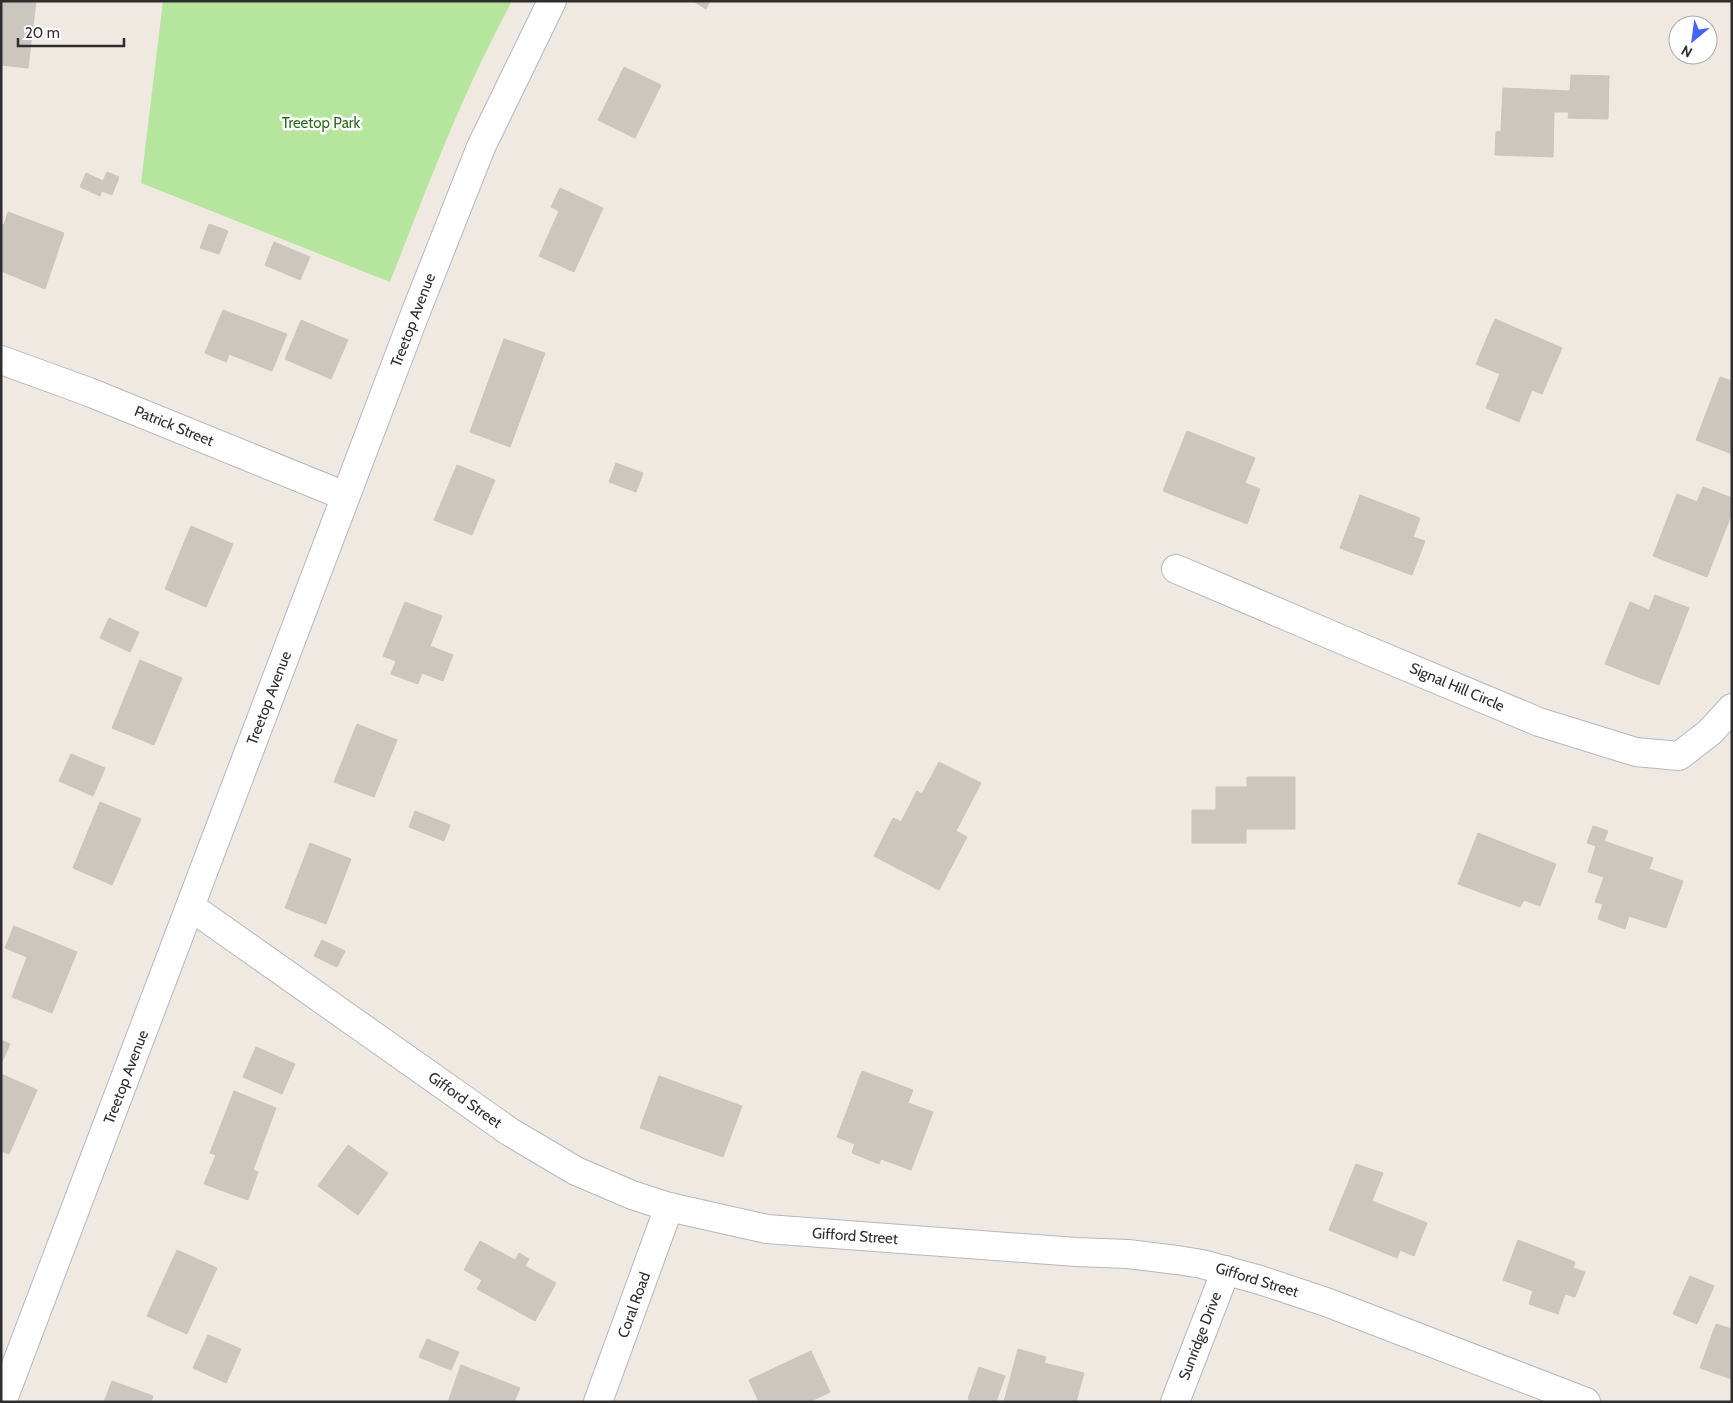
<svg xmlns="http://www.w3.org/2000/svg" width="1733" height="1403" font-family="Cabin,sans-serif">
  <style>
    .green { fill: #b6e59e }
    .building { fill: #cbc7bf; stroke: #cbc5ba }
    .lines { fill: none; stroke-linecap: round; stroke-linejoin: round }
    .minor-casing { stroke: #b4b7c1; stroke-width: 30 }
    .minor { stroke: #fff; stroke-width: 28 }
    .labels { text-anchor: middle; stroke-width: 5; stroke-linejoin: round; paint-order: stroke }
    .park-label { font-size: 15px; fill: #2c6e1b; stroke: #fff }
    .street-label { font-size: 15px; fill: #2e2e2e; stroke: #fff }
  </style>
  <rect width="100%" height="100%" fill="#efe9e1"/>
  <path class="green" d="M163 1H512C463 91 427 187 390 282L141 183Z"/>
  <g class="building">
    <path d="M1 1H36L28 68 1 65Z"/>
    <path d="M693 1H710L706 9Z"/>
    <path d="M624 67 661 85 635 138 598 120Z"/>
    <path d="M1571 75 1609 76 1608 119 1568 118 1569 112H1554L1553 157 1495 155 1496 132 1501 131 1503 88 1570 91Z"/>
    <path d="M107 172 119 177 112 195 102 191 100 196 80 187 86 173 103 181Z"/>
    <path d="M560 188 603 208 574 272 539 256 559 211 551 207Z"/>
    <path d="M8 212 64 233 45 289 1 271V224L4 225Z"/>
    <path d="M209 224 228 231 219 254 200 248Z"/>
    <path d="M274 242 310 257 300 280 265 265Z"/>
    <path d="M223 310 287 334 272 371 229 354 226 362 205 353Z"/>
    <path d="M1495 319 1562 348 1542 394 1532 390 1519 422 1486 408 1500 374 1476 364Z"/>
    <path d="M301 320 348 340 331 379 285 359Z"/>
    <path d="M504 339 545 353 510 447 470 432Z"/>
    <path d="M1720 377 1732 381V454L1696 440Z"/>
    <path d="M1187 431 1255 458 1245 483 1260 489 1247 524 1163 491Z"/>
    <path d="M616 463 643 473 636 492 609 482Z"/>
    <path d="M457 465 495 480 472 535 434 520Z"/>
    <path d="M1703 487 1732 498V513L1707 577 1653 556 1677 494 1697 502Z"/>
    <path d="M1360 495 1420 518 1413 537 1425 541 1412 575 1340 548Z"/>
    <path d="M191 526 233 544 206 607 165 589Z"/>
    <path d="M1655 595 1689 608 1659 685 1605 664 1630 602 1649 610Z"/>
    <path d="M405 602 442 616 430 646 453 655 443 681 422 673 418 684 391 674 396 661 383 656Z"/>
    <path d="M109 618 139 632 130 652 100 638Z"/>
    <path d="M140 660 182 678 154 745 112 728Z"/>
    <path d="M357 724 397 740 374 797 334 782Z"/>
    <path d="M71 754 105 768 93 796 59 781Z"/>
    <path d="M939 762 981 783 956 831 967 837 939 890 874 856 893 818 901 822 917 791 922 794Z"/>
    <path d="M1247 777H1295V829H1246V843H1192V810H1216V787H1247Z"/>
    <path d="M100 802 141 819 112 885 73 868Z"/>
    <path d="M415 811 450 825 444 841 409 827Z"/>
    <path d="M1593 826 1608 831 1604 841 1653 858 1649 869 1683 881 1666 928 1629 916 1625 929 1598 919 1603 904 1595 902 1604 877 1588 872 1596 846 1587 843Z"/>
    <path d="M1478 833 1556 864 1540 906 1524 900 1520 907 1458 884Z"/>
    <path d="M310 843 351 859 326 924 285 908Z"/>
    <path d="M14 926 77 952 52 1013 12 997 27 957 5 948Z"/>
    <path d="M322 940 345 951 337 967 314 956Z"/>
    <path d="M1 1040 10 1044 1 1064Z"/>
    <path d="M256 1047 295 1064 282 1094 243 1077Z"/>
    <path d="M862 1071 913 1090 908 1103 933 1112 911 1170 881 1159 879 1164 852 1153 855 1144 837 1137Z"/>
    <path d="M1 1074 37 1090 9 1154 1 1151Z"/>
    <path d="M659 1076 742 1106 723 1157 640 1128Z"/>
    <path d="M234 1091 276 1108 253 1170 258 1172 248 1200 204 1184 216 1155 210 1153Z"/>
    <path d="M348 1145 388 1173 358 1215 318 1186Z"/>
    <path d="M1356 1164 1383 1173 1372 1201 1427 1223 1414 1256 1400 1250 1397 1258 1329 1230Z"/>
    <path d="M1518 1240 1575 1262 1573 1268 1585 1272 1575 1297 1565 1294 1558 1314 1529 1304 1533 1291 1503 1280Z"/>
    <path d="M480 1241 515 1260 519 1253 529 1259 525 1266 556 1283 535 1321 477 1289 482 1280 464 1270Z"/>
    <path d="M177 1250 217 1268 187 1334 147 1316Z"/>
    <path d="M1690 1276 1714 1286 1697 1324 1673 1314Z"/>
    <path d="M1716 1324 1732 1329V1379L1700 1368Z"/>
    <path d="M208 1335 241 1349 226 1383 193 1368Z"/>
    <path d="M427 1339 459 1352 451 1370 419 1357Z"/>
    <path d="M1018 1349 1046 1357 1044 1363 1084 1373 1076 1402H1004Z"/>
    <path d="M811 1351 830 1392 809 1402H759L749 1380Z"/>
    <path d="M461 1365 520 1388 514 1402H448Z"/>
    <path d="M979 1367 1005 1376 996 1402H977L968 1399Z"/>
    <path d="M112 1381 153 1396 151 1402H104Z"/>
  </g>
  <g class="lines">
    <g class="minor-casing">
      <g id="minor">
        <path d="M1 360 89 392 345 496"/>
        <path d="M1176 569 1338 638 1539 722 1636 752 1679 756 1710 732 1732 708"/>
        <path d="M191 907 510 1132 576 1171 632 1195 669 1207 767 1229 1076 1252 1128 1254 1177 1260 1202 1264 1260 1280 1326 1302 1586 1402"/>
        <path d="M2 1402 413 319 481 147 552 1"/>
        <path d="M598 1402 669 1207"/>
        <path d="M1175 1402 1226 1270"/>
      </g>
    </g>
    <use href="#minor" class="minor"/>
  </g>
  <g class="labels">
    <g class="park-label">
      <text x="321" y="128">Treetop Park</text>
    </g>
    <g class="street-label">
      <text transform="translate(413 320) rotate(-69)" y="5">Treetop Avenue</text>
      <text transform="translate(174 426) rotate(22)" y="5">Patrick Street</text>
      <text transform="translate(1457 687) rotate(23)" y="5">Signal Hill Circle</text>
      <text transform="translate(269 698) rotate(-69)" y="5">Treetop Avenue</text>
      <text transform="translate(126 1077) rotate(-69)" y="5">Treetop Avenue</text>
      <text transform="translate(465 1100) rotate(35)" y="5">Gifford Street</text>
      <text transform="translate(855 1236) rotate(4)" y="5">Gifford Street</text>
      <text transform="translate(1257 1280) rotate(17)" y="5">Gifford Street</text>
      <text transform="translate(634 1305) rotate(-70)" y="5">Coral Road</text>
      <text transform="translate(1200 1336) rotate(-69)" y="5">Sunridge Drive</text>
    </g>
  </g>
  <rect width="1733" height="1403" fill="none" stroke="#2e2e2e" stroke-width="5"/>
  <g transform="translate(1693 40) rotate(209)"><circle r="24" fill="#ffffff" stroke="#ababab"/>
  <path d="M0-4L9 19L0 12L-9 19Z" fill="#4264fb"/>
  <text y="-8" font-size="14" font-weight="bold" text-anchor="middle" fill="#2e2e2e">N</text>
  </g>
  <path d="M18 38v8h106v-8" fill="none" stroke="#2e2e2e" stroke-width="2.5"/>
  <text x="25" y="38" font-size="15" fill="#2e2e2e" stroke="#ffffff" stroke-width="4" paint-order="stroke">20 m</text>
</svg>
